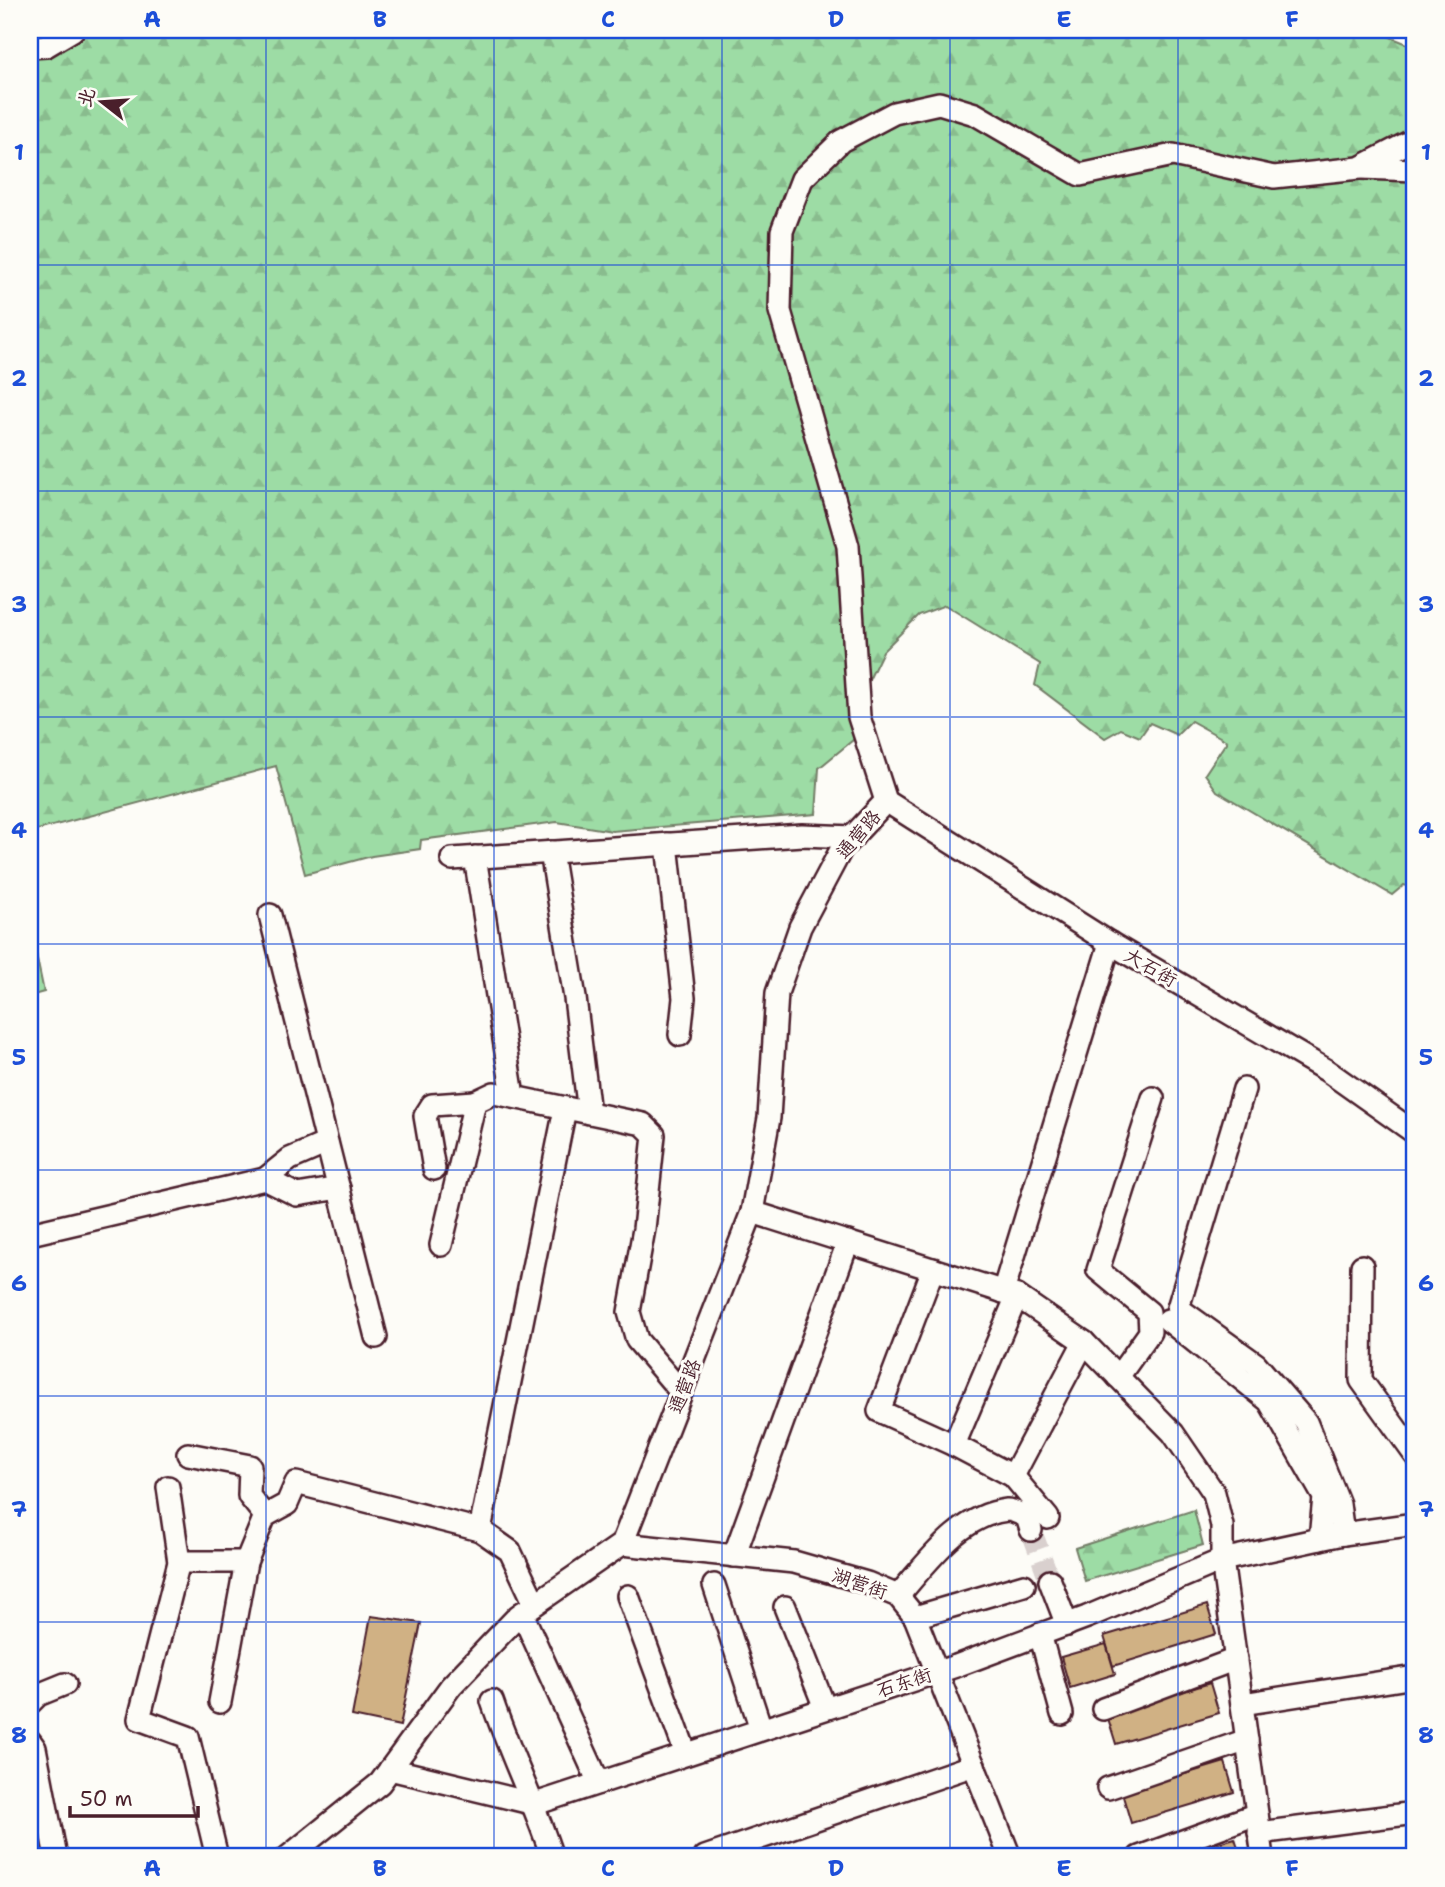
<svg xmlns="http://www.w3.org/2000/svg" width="1445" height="1887" font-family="'Shantell Sans','LXGW WenKai TC',sans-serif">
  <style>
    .forest { fill: url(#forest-firs); stroke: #747e68; stroke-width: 2 }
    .building { fill: #d0b184; stroke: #4a1f2b; stroke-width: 2 }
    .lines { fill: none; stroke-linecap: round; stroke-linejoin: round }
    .minor-tunnel { stroke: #d9d0ce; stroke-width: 21; stroke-dasharray: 21 10; stroke-linecap: butt }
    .minor-casing { stroke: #4a1f2b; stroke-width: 26 }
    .minor { stroke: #fdfcf7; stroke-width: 21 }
    .grid { fill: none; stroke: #1d4ed8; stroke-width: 2; stroke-opacity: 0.55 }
    .labels { text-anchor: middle; stroke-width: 6; stroke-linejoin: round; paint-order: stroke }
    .street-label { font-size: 19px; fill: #4a1f2b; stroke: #fdfcf7 }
    .neatline { fill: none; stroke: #1d4ed8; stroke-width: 2.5 }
    .grid-label { font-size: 23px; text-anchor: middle; font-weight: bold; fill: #1d4ed8 }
  </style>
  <defs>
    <pattern id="forest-firs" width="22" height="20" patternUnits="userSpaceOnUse" patternTransform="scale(1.75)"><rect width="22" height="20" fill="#9ddca5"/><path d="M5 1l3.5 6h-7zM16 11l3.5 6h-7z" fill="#89bc8e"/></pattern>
  </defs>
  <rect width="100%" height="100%" fill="#fdfcf7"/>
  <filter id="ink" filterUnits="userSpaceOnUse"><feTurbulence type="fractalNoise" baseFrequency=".0143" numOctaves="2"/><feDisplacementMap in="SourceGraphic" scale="14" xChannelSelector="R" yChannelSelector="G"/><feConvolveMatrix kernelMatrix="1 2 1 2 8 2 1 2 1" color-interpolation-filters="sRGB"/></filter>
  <g filter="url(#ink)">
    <g class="forest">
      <path d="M30 30H1373L1415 47V890L1404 885 1392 895 1217 791 1205 774 1227 741 1191 721 1177 735 1150 723 1140 737 1121 729 1105 738 1035 685 1040 664 945 605 919 615 883 651 867 684 870 726 819 768 816 814 612 831 557 822 421 840 420 849 372 856 305 874 276 766 30 832Z"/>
      <path d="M30 925 44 992 30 996Z"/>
      <path d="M1194 1510 1203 1545 1085 1581 1075 1548Z"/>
    </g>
    <g class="building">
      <path d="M1207 1605 1216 1634 1113 1666 1104 1636Z"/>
      <path d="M371 1616 421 1623 400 1726 352 1716Z"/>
      <path d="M1106 1644 1115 1674 1070 1688 1061 1657Z"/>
      <path d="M1210 1683 1219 1713 1116 1744 1107 1715Z"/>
      <path d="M1225 1762 1234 1792 1131 1823 1122 1793Z"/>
      <path d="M1235 1838 1241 1857H1171Z"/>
    </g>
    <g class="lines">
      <path class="minor-tunnel" d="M1031 1530 1050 1581"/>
      <g class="minor-casing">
        <g id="minor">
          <path d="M30 47 46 46 73 30"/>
          <path d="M1361 168 1415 170"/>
          <path d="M886 801 859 717 848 546 780 311 782 231 802 179 841 141 894 113 939 103 975 114 1080 175 1173 155 1274 177 1359 168 1415 139"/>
          <path d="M886 801 1110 943 1326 1070 1415 1133"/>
          <path d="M667 844 684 998 680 1035"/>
          <path d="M551 852 575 998 589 1113"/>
          <path d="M475 857 513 1096"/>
          <path d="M452 859 802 835 853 837"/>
          <path d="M270 915 376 1337"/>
          <path d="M1244 1089 1178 1308 1256 1364 1306 1422 1339 1504 1343 1534"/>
          <path d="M327 1143 290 1159 265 1179 297 1195 339 1188"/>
          <path d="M434 1169 425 1116 432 1105 475 1102"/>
          <path d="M752 1212 1017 1296 1084 1342 1173 1433 1214 1493 1222 1526V1560L1263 1857"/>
          <path d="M30 1234 265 1179"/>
          <path d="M441 1245 475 1102 494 1093 643 1124 654 1135 644 1229 629 1312 637 1340 681 1392"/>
          <path d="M1362 1266 1361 1380 1415 1455"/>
          <path d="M933 1269 879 1411 954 1445"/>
          <path d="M1003 1292 1110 943"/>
          <path d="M1017 1296 954 1445 1013 1476 1048 1518"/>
          <path d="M1168 1320 1269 1401 1324 1497 1320 1539"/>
          <path d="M1118 1377 1150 1332 1149 1312 1098 1270 1153 1098"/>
          <path d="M188 1454 250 1466 249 1496 265 1516"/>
          <path d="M1013 1476 1084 1342"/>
          <path d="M168 1487 179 1562 139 1719 188 1737 217 1857"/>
          <path d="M480 1530 565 1109"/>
          <path d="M622 1544 794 1562 867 1583 898 1596 915 1617 1010 1857"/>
          <path d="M734 1556 848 1242"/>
          <path d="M179 1562H246"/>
          <path d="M1050 1581 1067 1625"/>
          <path d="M714 1585 761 1729"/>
          <path d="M628 1596 686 1754"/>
          <path d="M898 1596C927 1563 960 1515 1007 1510 1013 1510 1021 1514 1027 1517L1031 1530"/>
          <path d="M785 1607 825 1708"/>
          <path d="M522 1613 599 1783"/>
          <path d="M915 1617 1024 1585"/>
          <path d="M1040 1634 1062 1714"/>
          <path d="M492 1701C510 1754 535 1804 552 1857"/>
          <path d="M220 1702 246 1562 265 1516 287 1504 296 1483 480 1530 510 1551 535 1604"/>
          <path d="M30 1703 38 1695 65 1684"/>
          <path d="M1242 1704 1415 1677"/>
          <path d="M1103 1709 1236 1659"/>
          <path d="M30 1741 35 1748 56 1857"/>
          <path d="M390 1769 535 1804 956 1666 1087 1617 1222 1560 1343 1534 1415 1524"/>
          <path d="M1108 1788 1247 1740"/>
          <path d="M1259 1833 1415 1813"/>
          <path d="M288 1857 380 1783 451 1686 518 1616 622 1544 752 1212 769 1118 777 993 800 927 842 848 886 801"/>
          <path d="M705 1857 974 1765"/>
          <path d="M1139 1857 1257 1814"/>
        </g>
      </g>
      <use href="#minor" class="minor"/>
    </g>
  </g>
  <path class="grid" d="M266 30V1857M494 30V1857M722 30V1857M950 30V1857M1178 30V1857M30 265H1415M30 491H1415M30 717H1415M30 944H1415M30 1170H1415M30 1396H1415M30 1622H1415"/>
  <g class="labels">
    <g class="street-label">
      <text transform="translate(858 834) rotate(-50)" y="7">通营路</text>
      <text transform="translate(1151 967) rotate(30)" y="7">大石街</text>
      <text transform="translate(684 1386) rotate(-69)" y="7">通营路</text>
      <text transform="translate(860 1583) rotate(19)" y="7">湖营街</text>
      <text transform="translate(904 1682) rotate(-18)" y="7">石东街</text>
    </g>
  </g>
  <rect width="1445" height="1887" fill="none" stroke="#fdfcf7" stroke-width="77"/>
  <g transform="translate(102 102) rotate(287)" stroke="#fdfcf7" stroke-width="5" paint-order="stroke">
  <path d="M0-5L12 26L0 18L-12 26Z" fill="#4a1f2b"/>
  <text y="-10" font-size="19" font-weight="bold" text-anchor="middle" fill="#4a1f2b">北</text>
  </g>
  <path d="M70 1806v10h128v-10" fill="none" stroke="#4a1f2b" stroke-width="3.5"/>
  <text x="80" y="1806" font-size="21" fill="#4a1f2b" stroke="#fdfcf7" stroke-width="5" paint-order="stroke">50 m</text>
  <rect x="38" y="38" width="1368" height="1810" class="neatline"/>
  <g class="grid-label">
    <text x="152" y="27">A</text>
    <text x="380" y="27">B</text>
    <text x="608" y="27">C</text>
    <text x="836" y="27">D</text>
    <text x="1064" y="27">E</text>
    <text x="1292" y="27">F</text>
    <text x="19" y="160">1</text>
    <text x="1426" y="160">1</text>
    <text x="19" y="386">2</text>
    <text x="1426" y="386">2</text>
    <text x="19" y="612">3</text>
    <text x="1426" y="612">3</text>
    <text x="19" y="838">4</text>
    <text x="1426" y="838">4</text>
    <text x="19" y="1065">5</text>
    <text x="1426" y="1065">5</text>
    <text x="19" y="1291">6</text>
    <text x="1426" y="1291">6</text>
    <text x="19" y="1517">7</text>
    <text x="1426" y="1517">7</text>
    <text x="19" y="1743">8</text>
    <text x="1426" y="1743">8</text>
    <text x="152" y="1876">A</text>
    <text x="380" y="1876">B</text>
    <text x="608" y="1876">C</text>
    <text x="836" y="1876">D</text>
    <text x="1064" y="1876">E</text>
    <text x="1292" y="1876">F</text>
  </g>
</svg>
